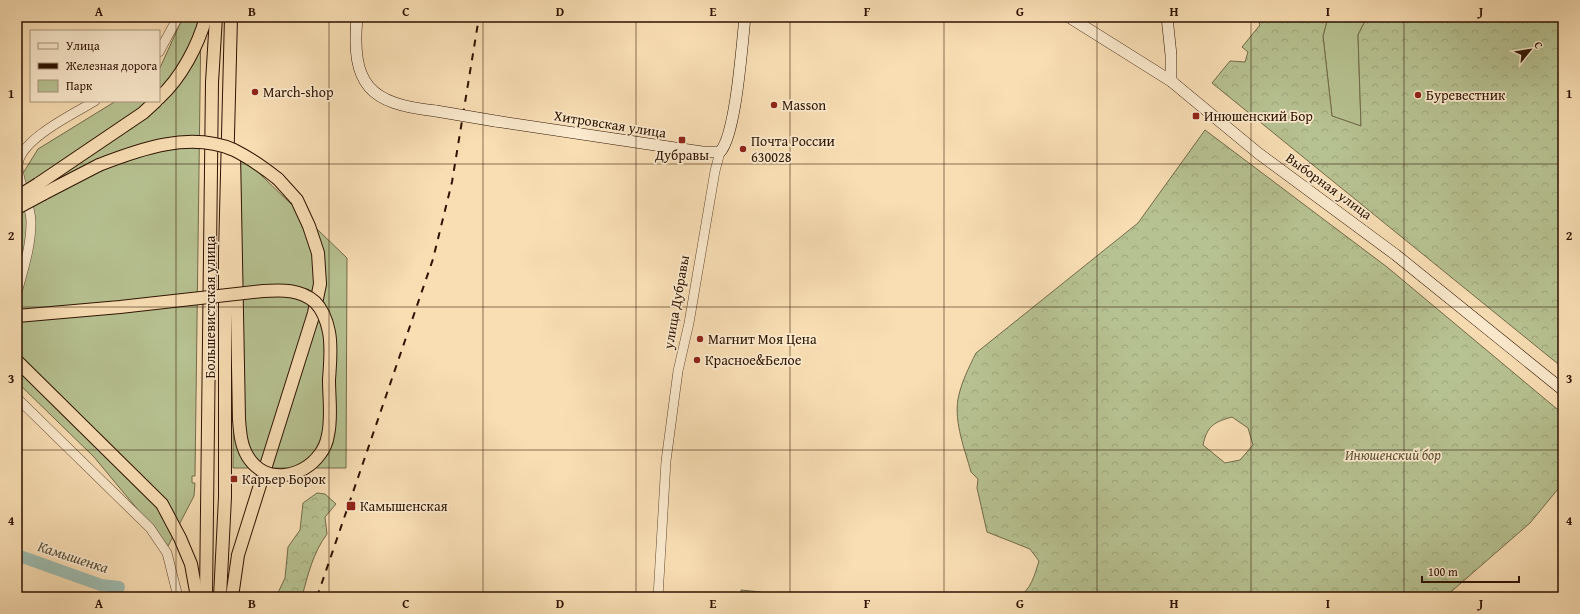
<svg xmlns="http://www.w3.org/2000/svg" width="1580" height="614" font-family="'Gentium Book Plus',serif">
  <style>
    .green { fill: #b7c292; stroke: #726a49 }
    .forest { fill: url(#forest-crowns); stroke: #726a49; fill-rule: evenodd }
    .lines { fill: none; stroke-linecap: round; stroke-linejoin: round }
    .river { stroke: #9ebcb0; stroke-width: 12 }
    .tertiary-casing { stroke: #60452d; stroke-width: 10 }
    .secondary-casing { stroke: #2d1200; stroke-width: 12 }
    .trunk-casing { stroke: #2d1200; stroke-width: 14 }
    .tertiary { stroke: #fbeace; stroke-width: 9 }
    .secondary { stroke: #fbeace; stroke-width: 11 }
    .trunk { stroke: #f9deb4; stroke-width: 12 }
    .rail { stroke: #2d1200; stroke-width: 2; stroke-dasharray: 7 7; stroke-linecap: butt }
    .secondary-bridge-casing { stroke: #2d1200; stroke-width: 12; stroke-linecap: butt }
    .trunk-bridge-casing { stroke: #2d1200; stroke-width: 14; stroke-linecap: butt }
    .secondary-bridge { stroke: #fbeace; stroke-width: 11 }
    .trunk-bridge { stroke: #f9deb4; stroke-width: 12 }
    .grid { fill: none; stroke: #2d1200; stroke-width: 1; stroke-opacity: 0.55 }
    .poi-dot { fill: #8f2418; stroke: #fbeace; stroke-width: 1.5 }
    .labels { text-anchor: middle; stroke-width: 3.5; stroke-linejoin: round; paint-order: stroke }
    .poi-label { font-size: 14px; fill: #2d1200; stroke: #fbeace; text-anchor: start }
    .street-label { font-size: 14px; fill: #2d1200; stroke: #fbeace }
    .park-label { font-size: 14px; font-style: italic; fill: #5d5033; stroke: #fbeace }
    .water-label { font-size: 15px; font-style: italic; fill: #554e3e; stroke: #fbeace }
    .neatline { fill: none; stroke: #2d1200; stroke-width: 1.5 }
    .grid-label { font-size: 13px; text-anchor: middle; font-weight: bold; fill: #2d1200 }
  </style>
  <defs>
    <pattern id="forest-crowns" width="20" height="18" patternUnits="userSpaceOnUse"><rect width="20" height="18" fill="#b7c292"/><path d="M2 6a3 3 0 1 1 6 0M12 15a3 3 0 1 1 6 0" fill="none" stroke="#9ea67c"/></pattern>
  </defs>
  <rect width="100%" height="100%" fill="#f9deb4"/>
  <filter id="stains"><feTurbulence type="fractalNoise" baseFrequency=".005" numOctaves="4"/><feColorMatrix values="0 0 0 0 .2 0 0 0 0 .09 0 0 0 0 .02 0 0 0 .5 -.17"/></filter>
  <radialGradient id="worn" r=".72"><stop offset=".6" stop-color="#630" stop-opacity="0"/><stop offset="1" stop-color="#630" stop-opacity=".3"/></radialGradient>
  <g class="green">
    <path d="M183 17H201L195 476H192V483H195L194 496 168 546 94 457 17 382V183L38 149 116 101H159V70Z"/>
    <path d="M1328 17H1367L1358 35 1361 126 1332 116 1323 36Z"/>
    <path d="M235 150 347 258 346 468H233Z"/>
    <path d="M741 590 761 592V597H742Z"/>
  </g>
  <g class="forest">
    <path d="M1257 17H1328L1323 36 1332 116 1361 126 1358 35 1367 17H1563V368L1212 83 1230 61 1245 62 1248 52 1242 47 1260 25Z"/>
    <path d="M1205 130 1387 267 1563 414V483L1530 523 1445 597H1017C1031 592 1035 573 1039 561L1030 549 987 532 977 488 978 479 971 472C965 450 954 423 958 399 961 383 969 367 976 353L1138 223ZM1232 417 1248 428 1253 445 1240 460 1225 463 1203 445C1207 426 1214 422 1232 417Z"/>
    <path d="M317 493 325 494 336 504 325 517 327 534C313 553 308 574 302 597H276L285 578 288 547 300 530 303 503Z"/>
  </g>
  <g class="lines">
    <path class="river" d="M17 555 101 585 119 587"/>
    <g class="tertiary-casing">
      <g id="tertiary">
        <path d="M159 52 178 17"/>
        <path d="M17 293C23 270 31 247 31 222 31 203 18 185 18 166 18 140 75 113 95 101"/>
        <path d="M17 398 150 528 167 553 178 597"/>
        <path d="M658 597 666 461 678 371 689 323 715 171 720 152"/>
      </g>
    </g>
    <g class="secondary-casing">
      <g id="secondary">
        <path d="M357 17C351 85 369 104 436 111"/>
        <path d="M1069 17 1171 81 1258 153 1396 255 1563 390"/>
        <path d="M1167 17 1171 55V81"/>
        <path d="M495 121 702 152H720C736 135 742 44 745 17"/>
      </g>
    </g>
    <g class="trunk-casing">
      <g id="trunk">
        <path d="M159 98C181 78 198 46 206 17"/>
        <path d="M234 153 239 419"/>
        <path d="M38 184 143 113 156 101"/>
        <path d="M43 194 99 165"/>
        <path d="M17 361 162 504 180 538 191 564 197 597"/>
        <path d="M206 597 212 82 216 17"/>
        <path d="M220 597 225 497V253L231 17"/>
        <path d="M232 597 238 555 314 313 320 284 318 253 309 226 297 200 278 179"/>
      </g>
    </g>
    <use href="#tertiary" class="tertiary"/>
    <use href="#secondary" class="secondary"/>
    <use href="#trunk" class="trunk"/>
    <path class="rail" d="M317 597 433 259 452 182 479 17"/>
    <g class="secondary-bridge-casing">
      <path id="secondary-bridge" d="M436 111 495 121"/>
    </g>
    <g class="trunk-bridge-casing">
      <g id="trunk-bridge">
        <path d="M99 165C140 149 190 131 234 150 250 158 264 168 278 179"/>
        <path d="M17 197 38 184"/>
        <path d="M17 208 43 194"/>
        <path d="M17 316 120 307 263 291C282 290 300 289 315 302 322 309 327 322 329 332 332 348 330 364 329 380 329 398 332 418 328 435 327 441 324 449 320 454 303 478 266 485 248 457 241 446 240 433 239 419"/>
      </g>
    </g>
    <use href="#secondary-bridge" class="secondary-bridge"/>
    <use href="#trunk-bridge" class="trunk-bridge"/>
  </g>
  <path class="grid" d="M176 17V597M329 17V597M483 17V597M636 17V597M790 17V597M944 17V597M1097 17V597M1251 17V597M1404 17V597M17 164H1563M17 307H1563M17 450H1563"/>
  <g class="poi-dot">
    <circle cx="255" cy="92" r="4"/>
    <circle cx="1418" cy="95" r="4"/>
    <circle cx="774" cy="105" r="4"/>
    <rect x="1192" y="112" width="8" height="8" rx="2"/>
    <rect x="678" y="136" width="8" height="8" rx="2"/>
    <circle cx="743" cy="149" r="4"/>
    <circle cx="700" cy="339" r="4"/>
    <circle cx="697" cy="360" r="4"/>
    <rect x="230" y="475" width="8" height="8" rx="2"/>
    <rect x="346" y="501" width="10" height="10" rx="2"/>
  </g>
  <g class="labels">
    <g class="poi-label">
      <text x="263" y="97">March-shop</text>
      <text x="1426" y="100">Буревестник</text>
      <text x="782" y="110">Masson</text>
      <text x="1204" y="121">Инюшенский Бор</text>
      <text x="751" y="146">Почта России<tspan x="751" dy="16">630028</tspan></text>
      <text x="682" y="160" text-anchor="middle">Дубравы</text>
      <text x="708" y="344">Магнит Моя Цена</text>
      <text x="705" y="365">Красное&amp;Белое</text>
      <text x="242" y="484">Карьер Борок</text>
      <text x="360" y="511">Камышенская</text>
    </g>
    <g class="street-label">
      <text transform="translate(610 124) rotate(9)" y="5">Хитровская улица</text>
      <text transform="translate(1329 186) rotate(36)" y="5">Выборная улица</text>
      <text transform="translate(676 302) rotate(-80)" y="5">улица Дубравы</text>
      <text transform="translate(210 307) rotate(-90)" y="5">Большевистская улица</text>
    </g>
    <g class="park-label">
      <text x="1393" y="460">Инюшенский бор</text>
    </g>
    <g class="water-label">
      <text transform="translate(73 557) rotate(18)" y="5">Камышенка</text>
    </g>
  </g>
  <rect width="1580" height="614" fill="none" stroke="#f9deb4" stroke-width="44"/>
  <rect x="30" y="30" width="130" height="72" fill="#fbeace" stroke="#a9947c"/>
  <rect x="38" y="43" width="20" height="6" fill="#fbeace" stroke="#a9947c"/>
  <text x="66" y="50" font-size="12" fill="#2d1200">Улица</text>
  <rect x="38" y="63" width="20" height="6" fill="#2d1200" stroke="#a9947c"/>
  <text x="66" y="70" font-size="12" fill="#2d1200">Железная дорога</text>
  <rect x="38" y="80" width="20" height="12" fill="#b7c292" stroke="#a9947c"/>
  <text x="66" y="90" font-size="12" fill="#2d1200">Парк</text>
  <g transform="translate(1530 50) rotate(60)" stroke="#fbeace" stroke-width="3" paint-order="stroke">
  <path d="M0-3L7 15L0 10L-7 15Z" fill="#2d1200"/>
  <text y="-6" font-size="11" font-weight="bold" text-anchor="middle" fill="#2d1200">С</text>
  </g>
  <path d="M1422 576v6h97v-6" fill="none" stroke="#2d1200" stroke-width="2"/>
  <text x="1428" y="576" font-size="12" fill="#2d1200" stroke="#fbeace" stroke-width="3" paint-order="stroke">100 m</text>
  <rect x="22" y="22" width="1536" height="570" class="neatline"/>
  <g class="grid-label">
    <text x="99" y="16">A</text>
    <text x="252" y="16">B</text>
    <text x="406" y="16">C</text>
    <text x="560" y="16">D</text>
    <text x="713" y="16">E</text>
    <text x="867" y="16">F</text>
    <text x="1020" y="16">G</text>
    <text x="1174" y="16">H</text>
    <text x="1328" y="16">I</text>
    <text x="1481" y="16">J</text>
    <text x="11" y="98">1</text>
    <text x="1569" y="98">1</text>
    <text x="11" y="240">2</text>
    <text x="1569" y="240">2</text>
    <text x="11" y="383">3</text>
    <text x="1569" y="383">3</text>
    <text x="11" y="525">4</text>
    <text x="1569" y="525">4</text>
    <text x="99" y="608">A</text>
    <text x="252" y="608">B</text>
    <text x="406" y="608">C</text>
    <text x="560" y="608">D</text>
    <text x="713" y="608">E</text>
    <text x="867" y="608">F</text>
    <text x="1020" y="608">G</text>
    <text x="1174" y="608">H</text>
    <text x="1328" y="608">I</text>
    <text x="1481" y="608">J</text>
  </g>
  <rect width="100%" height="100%" filter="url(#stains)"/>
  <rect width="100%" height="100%" fill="url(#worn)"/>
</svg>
